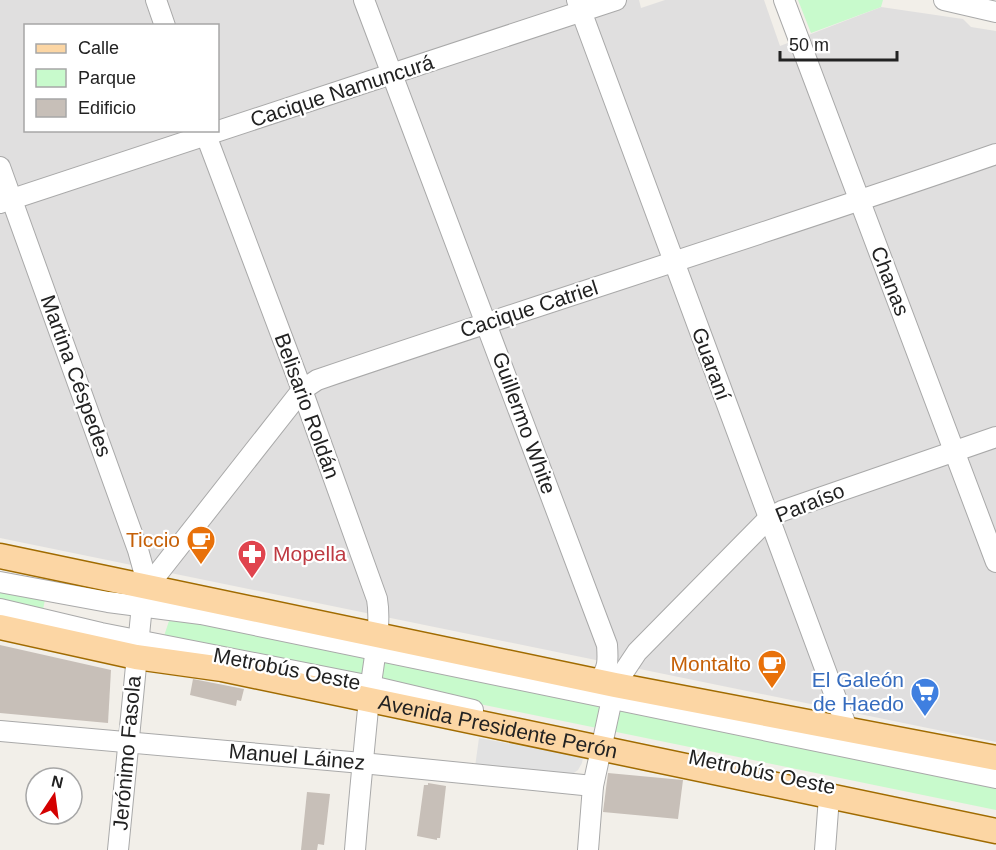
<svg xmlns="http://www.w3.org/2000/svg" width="996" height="850" font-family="Arial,sans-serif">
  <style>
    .residential { fill: #e0dfdf; fill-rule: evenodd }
    .park { fill: #c8facc }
    .parking { fill: #e2e2e2 }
    .building { fill: #c7bfb8 }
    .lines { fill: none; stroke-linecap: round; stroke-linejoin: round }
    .minor-casing { stroke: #a9a9a9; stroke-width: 22 }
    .major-casing { stroke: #a06b00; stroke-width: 27 }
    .minor { stroke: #fff; stroke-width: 20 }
    .major { stroke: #fcd6a4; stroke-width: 24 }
    .labels { text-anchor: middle; stroke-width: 4.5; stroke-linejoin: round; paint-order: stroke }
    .street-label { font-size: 21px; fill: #222; stroke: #fff }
    .food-label { font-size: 21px; fill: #c56008; stroke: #fff; text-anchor: end }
    .health-label { font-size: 21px; fill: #be3a42; stroke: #fff; text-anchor: start }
    .shop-label { font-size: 21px; fill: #366cbe; stroke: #fff; text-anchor: end }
  </style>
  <rect width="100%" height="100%" fill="#f2efe9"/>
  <path class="residential" d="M0 0H639L641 8 665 0H764L780 46 881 7 963 19 971 27 996 31V742L0 538ZM26 26H218V130H26Z"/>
  <g class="park">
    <path d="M798 0H883L881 7 811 33Z"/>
    <path d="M0 585 46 594 42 615 0 607Z"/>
    <path d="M169 621 209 623 996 785V810L163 639Z"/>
  </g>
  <path class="parking" d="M479 738 583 757 582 763 578 770 571 775 475 767Z"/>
  <g class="building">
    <path d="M0 645 111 670 108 723 0 713Z"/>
    <path d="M193 679 244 689 241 701 237 700 236 706 190 695Z"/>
    <path d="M608 773 683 780 678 819 603 812Z"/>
    <path d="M428 783 446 786 440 838H437V840L417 836 424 785H428Z"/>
    <path d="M307 792 330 794 324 845 318 844 317 850H301Z"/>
  </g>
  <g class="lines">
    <g class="minor-casing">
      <g id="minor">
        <path d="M156 0 165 26"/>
        <path d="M364 0 607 645C608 660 609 669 598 681"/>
        <path d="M577 0 847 728"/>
        <path d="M784 0 996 562"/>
        <path d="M944 0 996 12"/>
        <path d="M204 130 302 390 377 599C382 628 372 669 369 699 364 749 359 800 355 850"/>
        <path d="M0 167 138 550 148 586"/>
        <path d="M0 203 616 0"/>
        <path d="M0 582 108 602 201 614 996 778"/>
        <path d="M0 609 101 633 371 686 473 710"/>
        <path d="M0 731 362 763 593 786"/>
        <path d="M118 850 141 615 148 586 302 390 317 380C543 303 771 232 996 154"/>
        <path d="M588 850 593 786 615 685 637 652 769 518 782 511 996 437"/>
        <path d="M825 850 829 797"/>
      </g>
    </g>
    <g class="major-casing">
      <g id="major">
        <path d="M0 556 615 685 996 758"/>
        <path id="s1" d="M0 627 136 657 222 669 996 831"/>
      </g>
    </g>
    <use href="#minor" class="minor"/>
    <use href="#major" class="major"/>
  </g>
  <defs>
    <g id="cafe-pin" transform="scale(1.5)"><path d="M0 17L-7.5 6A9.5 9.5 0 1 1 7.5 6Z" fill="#e8710a" stroke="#fff"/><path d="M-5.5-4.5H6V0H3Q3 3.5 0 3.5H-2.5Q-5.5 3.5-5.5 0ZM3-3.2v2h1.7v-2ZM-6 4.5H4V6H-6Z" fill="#fff"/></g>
    <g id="pharmacy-pin" transform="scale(1.5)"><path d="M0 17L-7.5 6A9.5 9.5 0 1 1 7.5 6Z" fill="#e0444e" stroke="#fff"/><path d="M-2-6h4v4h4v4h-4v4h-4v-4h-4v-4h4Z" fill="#fff"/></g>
    <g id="supermarket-pin" transform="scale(1.5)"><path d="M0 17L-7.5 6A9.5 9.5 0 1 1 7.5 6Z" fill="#3f7fe0" stroke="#fff"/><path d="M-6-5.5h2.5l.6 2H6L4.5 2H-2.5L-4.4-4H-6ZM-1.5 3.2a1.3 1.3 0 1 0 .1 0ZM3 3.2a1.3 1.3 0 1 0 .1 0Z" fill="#fff"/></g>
  </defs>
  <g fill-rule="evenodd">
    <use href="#cafe-pin" x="201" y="540"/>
    <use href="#pharmacy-pin" x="252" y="554"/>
    <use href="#cafe-pin" x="772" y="664"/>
    <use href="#supermarket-pin" x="925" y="692"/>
  </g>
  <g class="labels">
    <g class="street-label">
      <text transform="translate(342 91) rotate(-18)" y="7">Cacique Namuncurá</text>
      <text transform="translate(890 281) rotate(69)" y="7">Chanas</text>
      <text transform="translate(529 309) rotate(-18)" y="7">Cacique Catriel</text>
      <text transform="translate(711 364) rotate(70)" y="7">Guaraní</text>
      <text transform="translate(76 376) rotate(70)" y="7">Martina Céspedes</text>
      <text transform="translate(307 406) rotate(70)" y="7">Belisario Roldán</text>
      <text transform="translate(524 423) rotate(70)" y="7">Guillermo White</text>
      <text transform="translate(810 503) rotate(-22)" y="7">Paraíso</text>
      <text transform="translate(287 669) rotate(11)" y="7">Metrobús Oeste</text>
      <text dy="7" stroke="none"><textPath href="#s1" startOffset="508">Avenida Presidente Perón</textPath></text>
      <text transform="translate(127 753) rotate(-85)" y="7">Jerónimo Fasola</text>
      <text transform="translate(297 757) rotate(5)" y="7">Manuel Láinez</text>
      <text transform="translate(762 772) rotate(12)" y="7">Metrobús Oeste</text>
    </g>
    <g class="food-label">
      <text x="180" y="547">Ticcio</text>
      <text x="751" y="671">Montalto</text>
    </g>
    <g class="health-label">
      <text x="273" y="561">Mopella</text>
    </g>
    <g class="shop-label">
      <text x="904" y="687">El Galeón<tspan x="904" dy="24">de Haedo</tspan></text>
    </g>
  </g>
  <rect x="24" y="24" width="195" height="108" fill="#ffffff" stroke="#a7a7a7" stroke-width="1.5"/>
  <rect x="36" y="44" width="30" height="9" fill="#fcd6a4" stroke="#a7a7a7" stroke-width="1.5"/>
  <text x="78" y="54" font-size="18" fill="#222222">Calle</text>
  <rect x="36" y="69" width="30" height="18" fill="#c8facc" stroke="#a7a7a7" stroke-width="1.5"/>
  <text x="78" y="84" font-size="18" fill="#222222">Parque</text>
  <rect x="36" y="99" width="30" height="18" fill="#c7bfb8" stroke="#a7a7a7" stroke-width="1.5"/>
  <text x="78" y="114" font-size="18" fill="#222222">Edificio</text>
  <g transform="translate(54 796) rotate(13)"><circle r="28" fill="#ffffff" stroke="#a7a7a7" stroke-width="1.5"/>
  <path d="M0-4.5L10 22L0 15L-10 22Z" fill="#d40000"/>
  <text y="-9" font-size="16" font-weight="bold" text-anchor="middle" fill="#222222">N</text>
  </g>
  <path d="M780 51v9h117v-9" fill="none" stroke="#222222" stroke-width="3"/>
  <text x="789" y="51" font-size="18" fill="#222222" stroke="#ffffff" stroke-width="4.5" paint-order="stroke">50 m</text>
</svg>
